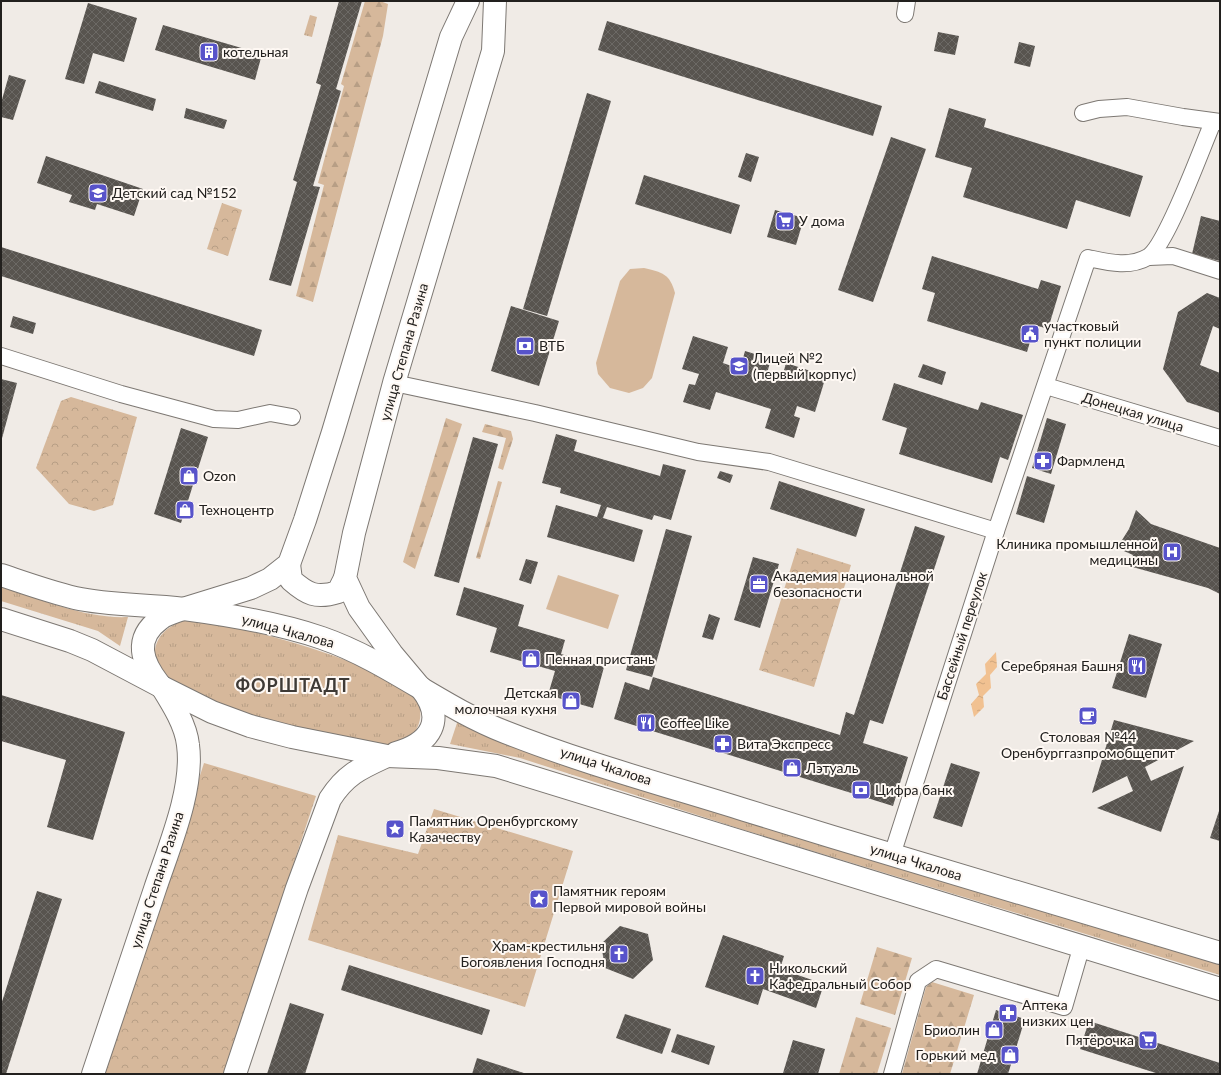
<svg xmlns="http://www.w3.org/2000/svg" width="1221" height="1075" font-family="Lato,sans-serif">
  <style>
    .grass { fill: url(#grass-tufts) }
    .forest { fill: url(#forest-firs) }
    .park { fill: url(#park-crowns) }
    .pitch { fill: #d6b89b }
    .water { fill: url(#water-ripples) }
    .building { fill: url(#building-cross-hatch) }
    .lines { fill: none; stroke-linecap: round; stroke-linejoin: round }
    .minor-casing { stroke: #7d7873; stroke-width: 18 }
    .secondary-casing { stroke: #7d7873; stroke-width: 24 }
    .primary-casing { stroke: #7d7873; stroke-width: 24 }
    .minor { stroke: #fff; stroke-width: 16 }
    .secondary { stroke: #fff; stroke-width: 22 }
    .primary { stroke: #fff; stroke-width: 22 }
    .labels { text-anchor: middle; stroke-width: 4; stroke-linejoin: round; paint-order: stroke }
    .poi-label { font-size: 14px; fill: #22201e; stroke: #fef8f3; text-anchor: start }
    .street-label { font-size: 14px; fill: #22201e; stroke: #fef8f3 }
    .district-label { font-size: 18px; font-weight: bold; letter-spacing: 1px; fill: #3e3a36; stroke: #fef8f3 }
  </style>
  <defs>
    <pattern id="grass-tufts" width="24" height="20" patternUnits="userSpaceOnUse"><rect width="24" height="20" fill="#d6b89b"/><path d="M3 7l-1-3M5 7V3M7 7l1-3M15 17l-1-3M17 17v-4M19 17l1-3" fill="none" stroke="#b79e85"/></pattern>
    <pattern id="forest-firs" width="22" height="20" patternUnits="userSpaceOnUse"><rect width="22" height="20" fill="#d6b89b"/><path d="M5 1l3.5 6h-7zM16 11l3.5 6h-7z" fill="#b79e85"/></pattern>
    <pattern id="park-crowns" width="20" height="18" patternUnits="userSpaceOnUse"><rect width="20" height="18" fill="#d6b89b"/><path d="M2 6a3 3 0 1 1 6 0M12 15a3 3 0 1 1 6 0" fill="none" stroke="#b79e85"/></pattern>
    <pattern id="water-ripples" width="26" height="14" patternUnits="userSpaceOnUse"><rect width="26" height="14" fill="#f1c191"/><path d="M2 4q2-2 4 0t4 0M15 11q2-2 4 0t4 0" fill="none" stroke="#cea67d"/></pattern>
    <pattern id="building-cross-hatch" width="8" height="8" patternUnits="userSpaceOnUse"><rect width="8" height="8" fill="#58544f"/><path d="M0 0l8 8M0 8l8-8" fill="none" stroke="#6c6965"/></pattern>
  </defs>
  <rect width="100%" height="100%" fill="#f0ebe6"/>
  <g class="grass">
    <path d="M310 15 317 17 312 37 304 35Z"/>
    <path d="M1 587C41 599 85 619 128 617L120 646 98 631 1 601Z"/>
    <path d="M183 620C218 621 251 631 284 640 319 650 352 661 384 677 392 681 402 685 409 690 424 702 424 725 410 737 403 743 386 745 377 745 341 744 304 729 270 720 252 716 233 713 216 706 196 698 151 675 155 650 158 633 169 627 183 620Z"/>
    <path d="M458 720 1220 963V975L744 830 520 758 450 744Z"/>
  </g>
  <g class="forest">
    <path d="M365 1H380L388 4 383 36 313 302 296 296 324 185 318 183 344 86 341 84Z"/>
    <path d="M446 418 462 424 415 569 403 562Z"/>
    <path d="M485 424 511 431 513 439 503 470 498 468 506 438 482 432Z"/>
    <path d="M498 481 502 482 480 559 476 558Z"/>
    <path d="M877 947 912 958 895 1015 860 1004Z"/>
    <path d="M932 982 974 995 950 1074H902L926 987Z"/>
    <path d="M856 1017 891 1028 877 1074H839Z"/>
  </g>
  <g class="park">
    <path d="M222 203 242 210 228 256 207 249Z"/>
    <path d="M71 397 137 417 113 505 94 511 69 504 36 468 61 401Z"/>
    <path d="M797 548 851 565 814 687 759 670Z"/>
    <path d="M204 763 316 796 224 1074H104Z"/>
    <path d="M434 809 573 851 525 1007 308 940 338 835 418 854Z"/>
  </g>
  <g class="pitch">
    <path d="M644 268C662 272 670 274 675 293L652 378 643 388 629 393 610 388 598 374 596 363 620 281 630 269Z"/>
    <path d="M558 575 619 595 608 629 546 609Z"/>
  </g>
  <path class="water" d="M996 652 997 667 990 675 991 688 983 696 984 707 974 717 971 704 979 695 976 684 986 674 985 664Z"/>
  <g class="building">
    <path d="M339 1H362L336 89 341 91 313 186 320 187 291 286 269 280 297 182 293 180 321 85 316 83Z"/>
    <path d="M88 3 137 18 124 62 93 53 84 84 65 79Z"/>
    <path d="M607 21 882 106 873 136 598 50Z"/>
    <path d="M163 25 262 54 255 80 155 50Z"/>
    <path d="M938 32 959 36 955 55 934 51Z"/>
    <path d="M1019 42 1035 46 1030 67 1014 63Z"/>
    <path d="M9 75 26 80 13 120 1 117V103Z"/>
    <path d="M99 81 156 99 153 111 95 93Z"/>
    <path d="M587 93 611 101 547 316 523 309Z"/>
    <path d="M186 108 227 120 224 129 184 118Z"/>
    <path d="M949 108 986 119 984 127 1143 176 1130 217 1076 200 1067 229 963 197 972 168 935 157Z"/>
    <path d="M891 137 926 149 873 302 838 290Z"/>
    <path d="M746 153 759 157 751 182 738 177Z"/>
    <path d="M46 156 143 189 134 216 97 204 95 210 69 202 72 195 37 183Z"/>
    <path d="M644 175 740 205 731 234 635 204Z"/>
    <path d="M775 210 804 218 796 245 767 237Z"/>
    <path d="M1201 216 1220 221V261L1192 254Z"/>
    <path d="M1 247 262 330 254 356 1 276Z"/>
    <path d="M932 256 1038 289 1041 280 1061 286 1048 329 1035 325 1027 352 927 321 935 293 922 289Z"/>
    <path d="M1207 293 1220 298V329L1213 326 1200 365 1220 373V413L1187 402 1163 369 1178 312Z"/>
    <path d="M511 306 559 321 539 386 491 371Z"/>
    <path d="M13 316 36 323 33 334 10 327Z"/>
    <path d="M693 336 728 347 723 363 740 369 745 351 771 359 766 377 781 381 786 363 826 376 815 412 797 406 794 416 800 418 794 438 765 428 771 409 716 392 710 410 683 402 689 384 695 385 699 374 682 369Z"/>
    <path d="M923 364 946 372 942 385 918 377Z"/>
    <path d="M1 379 17 383 1 442Z"/>
    <path d="M894 383 978 410 981 402 1023 415 1008 460 1000 457 992 483 899 454 907 428 882 420Z"/>
    <path d="M1047 418 1066 424 1051 474 1032 468Z"/>
    <path d="M181 428 208 437 181 523 154 514Z"/>
    <path d="M556 434 577 440 574 451 660 476 663 464 686 470 671 520 654 515 652 520 607 507 603 518 643 530 634 562 547 537 556 505 597 517 601 505 560 493 561 488 542 483Z"/>
    <path d="M473 437 498 444 459 583 434 576Z"/>
    <path d="M720 471 733 475 730 483 717 478Z"/>
    <path d="M1027 476 1055 485 1044 523 1016 514Z"/>
    <path d="M779 481 865 509 856 537 770 509Z"/>
    <path d="M1136 510 1151 524 1220 548V594L1208 588 1129 566 1133 555 1117 548 1129 529Z"/>
    <path d="M915 526 945 536 883 724 870 720 863 743 908 757 893 806 614 719 625 682 649 690 653 677 840 735 846 712 854 715Z"/>
    <path d="M666 529 692 536 652 677 626 670Z"/>
    <path d="M753 557 779 564 760 628 734 620Z"/>
    <path d="M526 559 538 562 531 584 519 580Z"/>
    <path d="M464 587 524 605 518 626 565 640 561 654 604 667 593 708 548 695 555 671 490 652 497 628 456 615Z"/>
    <path d="M709 614 720 618 713 640 702 637Z"/>
    <path d="M1129 634 1162 644 1146 698 1112 688Z"/>
    <path d="M1 695 125 732 93 840 47 827 66 760 1 741Z"/>
    <path d="M1114 720 1194 741 1145 767 1151 781 1184 766 1161 832 1097 808 1133 791 1127 776 1092 793Z"/>
    <path d="M951 763 980 772 962 827 933 818Z"/>
    <path d="M1220 808V841L1210 838Z"/>
    <path d="M37 891 62 899 6 1074H1V1005Z"/>
    <path d="M620 926 648 934 653 960 633 979 605 968 601 944Z"/>
    <path d="M723 935 784 956 780 969 824 984 816 1008 763 989 758 1005 705 987Z"/>
    <path d="M349 965 490 1010 482 1035 341 990Z"/>
    <path d="M290 1003 324 1014 305 1074H267Z"/>
    <path d="M996 1010 1025 1019 1008 1074H977Z"/>
    <path d="M625 1014 671 1029 662 1054 616 1038Z"/>
    <path d="M1089 1021 1220 1063V1074H1159L1080 1049Z"/>
    <path d="M677 1034 715 1046 709 1065 671 1052Z"/>
    <path d="M793 1040 825 1049 818 1074 783 1073Z"/>
    <path d="M477 1058 527 1074H472Z"/>
  </g>
  <g class="lines">
    <g class="minor-casing">
      <g id="minor">
        <path d="M905 14 907 1"/>
        <path d="M1083 113 1099 109 1127 107 1183 117 1220 122"/>
        <path d="M1149 257 1173 256 1220 271"/>
        <path d="M1 356 121 394 214 419 238 420 270 413 292 417"/>
        <path d="M394 383 535 413 698 452 769 462 996 531"/>
        <path d="M1046 386 1220 438"/>
        <path d="M892 855 996 531 1088 258C1107 262 1129 268 1148 257 1167 245 1202 147 1213 122"/>
        <path d="M892 1074 918 981 936 969 1064 1007 1082 945"/>
      </g>
    </g>
    <g class="secondary-casing">
      <g id="secondary">
        <path d="M289 564 291 580C307 594 316 599 338 592L345 578"/>
        <path d="M183 609 251 588 270 579 289 564 305 520 333 432 451 37 468 1"/>
        <path d="M418 685 392 654 359 608 345 578 354 533 394 383 493 51 495 1"/>
        <path d="M93 1074C114 1012 134 951 155 889 169 847 194 789 188 745 186 725 172 703 162 687"/>
        <path d="M235 1074 297 888 330 799C346 774 361 768 387 756"/>
      </g>
    </g>
    <g class="primary-casing">
      <g id="primary">
        <path d="M1 575C25 583 50 592 75 598 111 606 148 604 184 609 230 615 278 623 322 638 388 661 441 707 505 732 583 763 665 785 745 810 903 859 1062 905 1220 953"/>
        <path d="M1 619 70 641 92 650 162 687 212 712 250 726 292 737 387 756 438 758 496 766 1220 989"/>
        <path d="M159 684C142 662 133 639 160 619 166 614 175 612 183 609"/>
        <path d="M396 753C431 743 446 720 421 688"/>
      </g>
    </g>
    <use href="#minor" class="minor"/>
    <use href="#secondary" class="secondary"/>
    <use href="#primary" class="primary"/>
  </g>
  <defs>
    <g id="building-square" transform="scale(1)"><rect x="-9" y="-9" width="18" height="18" rx="4" fill="#5753ca" stroke="#fef8f3"/><path d="M-4-6H4V6H1V3H-1V6H-4ZM-2.5-4.3h1.7v1.8h-1.7ZM.8-4.3h1.7v1.8H.8ZM-2.5-1h1.7V.8h-1.7ZM.8-1h1.7V.8H.8Z" fill="#fff"/></g>
    <g id="school-square" transform="scale(1)"><rect x="-9" y="-9" width="18" height="18" rx="4" fill="#5753ca" stroke="#fef8f3"/><path d="M0-5L7-2L0 1L-7-2ZM-4 1L0 2.5L4 1V4Q0 6-4 4Z" fill="#fff"/></g>
    <g id="supermarket-square" transform="scale(1)"><rect x="-9" y="-9" width="18" height="18" rx="4" fill="#5753ca" stroke="#fef8f3"/><path d="M-6-5.5h2.5l.6 2H6L4.5 2H-2.5L-4.4-4H-6ZM-1.5 3.2a1.3 1.3 0 1 0 .1 0ZM3 3.2a1.3 1.3 0 1 0 .1 0Z" fill="#fff"/></g>
    <g id="civic-square" transform="scale(1)"><rect x="-9" y="-9" width="18" height="18" rx="4" fill="#5753ca" stroke="#fef8f3"/><path d="M-.6-6.5H3V-4.5H.6V-3L4-1V1h2V6H-6V1h2V-1L-.6-3ZM-1.2 2.5V6h2.4V2.5Z" fill="#fff"/></g>
    <g id="bank-square" transform="scale(1)"><rect x="-9" y="-9" width="18" height="18" rx="4" fill="#5753ca" stroke="#fef8f3"/><path d="M-6-4H6V4H-6ZM0-2.3a2.3 2.3 0 1 0 0 4.6a2.3 2.3 0 1 0 0-4.6Z" fill="#fff"/></g>
    <g id="pharmacy-square" transform="scale(1)"><rect x="-9" y="-9" width="18" height="18" rx="4" fill="#5753ca" stroke="#fef8f3"/><path d="M-2-6h4v4h4v4h-4v4h-4v-4h-4v-4h4Z" fill="#fff"/></g>
    <g id="shop-square" transform="scale(1)"><rect x="-9" y="-9" width="18" height="18" rx="4" fill="#5753ca" stroke="#fef8f3"/><path d="M-5-2.5h2.3a2.7 3.5 0 0 1 5.4 0H5L5.5 6h-11ZM-1.5-2.5h3a1.5 2.3 0 0 0-3 0Z" fill="#fff"/></g>
    <g id="hospital-square" transform="scale(1)"><rect x="-9" y="-9" width="18" height="18" rx="4" fill="#5753ca" stroke="#fef8f3"/><path d="M-5-5h3v3.5h4V-5h3V5h-3V1.5h-4V5h-3Z" fill="#fff"/></g>
    <g id="office-square" transform="scale(1)"><rect x="-9" y="-9" width="18" height="18" rx="4" fill="#5753ca" stroke="#fef8f3"/><path d="M-6-3h4V-5.5h4V-3h4V5H-6ZM-1-4.5V-3h2v-1.5ZM-6 0V1H6V0Z" fill="#fff"/></g>
    <g id="restaurant-square" transform="scale(1)"><rect x="-9" y="-9" width="18" height="18" rx="4" fill="#5753ca" stroke="#fef8f3"/><path d="M-5-6h1v4h1v-4h1v4h1v-4h1v5L-1.5 .5V6h-2V.5L-5-1ZM5-6V6H3V1.5H1.5Q1.5-4 5-6Z" fill="#fff"/></g>
    <g id="cafe-square" transform="scale(1)"><rect x="-9" y="-9" width="18" height="18" rx="4" fill="#5753ca" stroke="#fef8f3"/><path d="M-5.5-4.5H6V0H3Q3 3.5 0 3.5H-2.5Q-5.5 3.5-5.5 0ZM3-3.2v2h1.7v-2ZM-6 4.5H4V6H-6Z" fill="#fff"/></g>
    <g id="sight-square" transform="scale(1)"><rect x="-9" y="-9" width="18" height="18" rx="4" fill="#5753ca" stroke="#fef8f3"/><path d="M0-6L1.8-2.2L6-1.7L2.9 1.2L3.7 5.4L0 3.3L-3.7 5.4L-2.9 1.2L-6-1.7L-1.8-2.2Z" fill="#fff"/></g>
    <g id="church-square" transform="scale(1)"><rect x="-9" y="-9" width="18" height="18" rx="4" fill="#5753ca" stroke="#fef8f3"/><path d="M-1.2-6h2.4v3.5h3.3v2.4h-3.3V6h-2.4V-.1h-3.3v-2.4h3.3Z" fill="#fff"/></g>
  </defs>
  <g fill-rule="evenodd">
    <use href="#building-square" x="209" y="52"/>
    <use href="#school-square" x="98" y="193"/>
    <use href="#supermarket-square" x="785" y="221"/>
    <use href="#civic-square" x="1030" y="334"/>
    <use href="#bank-square" x="525" y="346"/>
    <use href="#school-square" x="739" y="366"/>
    <use href="#pharmacy-square" x="1043" y="461"/>
    <use href="#shop-square" x="189" y="476"/>
    <use href="#shop-square" x="185" y="510"/>
    <use href="#hospital-square" x="1172" y="552"/>
    <use href="#office-square" x="759" y="584"/>
    <use href="#shop-square" x="531" y="659"/>
    <use href="#restaurant-square" x="1137" y="666"/>
    <use href="#shop-square" x="571" y="701"/>
    <use href="#cafe-square" x="1088" y="716"/>
    <use href="#restaurant-square" x="646" y="723"/>
    <use href="#pharmacy-square" x="723" y="744"/>
    <use href="#shop-square" x="792" y="768"/>
    <use href="#bank-square" x="861" y="790"/>
    <use href="#sight-square" x="395" y="829"/>
    <use href="#sight-square" x="539" y="899"/>
    <use href="#church-square" x="619" y="954"/>
    <use href="#church-square" x="755" y="976"/>
    <use href="#pharmacy-square" x="1008" y="1013"/>
    <use href="#shop-square" x="994" y="1030"/>
    <use href="#supermarket-square" x="1148" y="1040"/>
    <use href="#shop-square" x="1010" y="1055"/>
  </g>
  <g class="labels">
    <g class="poi-label">
      <text x="223" y="57">котельная</text>
      <text x="112" y="198">Детский сад №152</text>
      <text x="799" y="226">У дома</text>
      <text x="1044" y="331">участковый<tspan x="1044" dy="16">пункт полиции</tspan></text>
      <text x="539" y="351">ВТБ</text>
      <text x="753" y="363">Лицей №2<tspan x="753" dy="16">(первый корпус)</tspan></text>
      <text x="1057" y="466">Фармленд</text>
      <text x="203" y="481">Ozon</text>
      <text x="199" y="515">Техноцентр</text>
      <text x="1158" y="549" text-anchor="end">Клиника промышленной<tspan x="1158" dy="16">медицины</tspan></text>
      <text x="773" y="581">Академия национальной<tspan x="773" dy="16">безопасности</tspan></text>
      <text x="545" y="664">Пенная пристань</text>
      <text x="1123" y="671" text-anchor="end">Серебряная Башня</text>
      <text x="557" y="698" text-anchor="end">Детская<tspan x="557" dy="16">молочная кухня</tspan></text>
      <text x="660" y="728">Coffee Like</text>
      <text x="1088" y="742" text-anchor="middle">Столовая №44<tspan x="1088" dy="16">Оренбурггазпромобщепит</tspan></text>
      <text x="737" y="749">Вита Экспресс</text>
      <text x="806" y="773">Лэтуаль</text>
      <text x="875" y="795">Цифра банк</text>
      <text x="409" y="826">Памятник Оренбургскому<tspan x="409" dy="16">Казачеству</tspan></text>
      <text x="553" y="896">Памятник героям<tspan x="553" dy="16">Первой мировой войны</tspan></text>
      <text x="605" y="951" text-anchor="end">Храм-крестильня<tspan x="605" dy="16">Богоявления Господня</tspan></text>
      <text x="769" y="973">Никольский<tspan x="769" dy="16">Кафедральный Собор</tspan></text>
      <text x="1022" y="1010">Аптека<tspan x="1022" dy="16">низких цен</tspan></text>
      <text x="980" y="1035" text-anchor="end">Бриолин</text>
      <text x="1134" y="1045" text-anchor="end">Пятёрочка</text>
      <text x="996" y="1060" text-anchor="end">Горький мед</text>
    </g>
    <g class="street-label">
      <text transform="translate(404 352) rotate(-74)" y="5">улица Степана Разина</text>
      <text transform="translate(1133 412) rotate(17)" y="5">Донецкая улица</text>
      <text transform="translate(288 631) rotate(15)" y="5">улица Чкалова</text>
      <text transform="translate(962 636) rotate(-72)" y="5">Бассейный переулок</text>
      <text transform="translate(606 766) rotate(18)" y="5">улица Чкалова</text>
      <text transform="translate(916 862) rotate(17)" y="5">улица Чкалова</text>
      <text transform="translate(157 880) rotate(-72)" y="5">улица Степана Разина</text>
    </g>
    <g class="district-label">
      <text x="293" y="692">ФОРШТАДТ</text>
    </g>
  </g>
  <rect width="1221" height="1075" fill="none" stroke="#22201e" stroke-width="4"/>
</svg>
